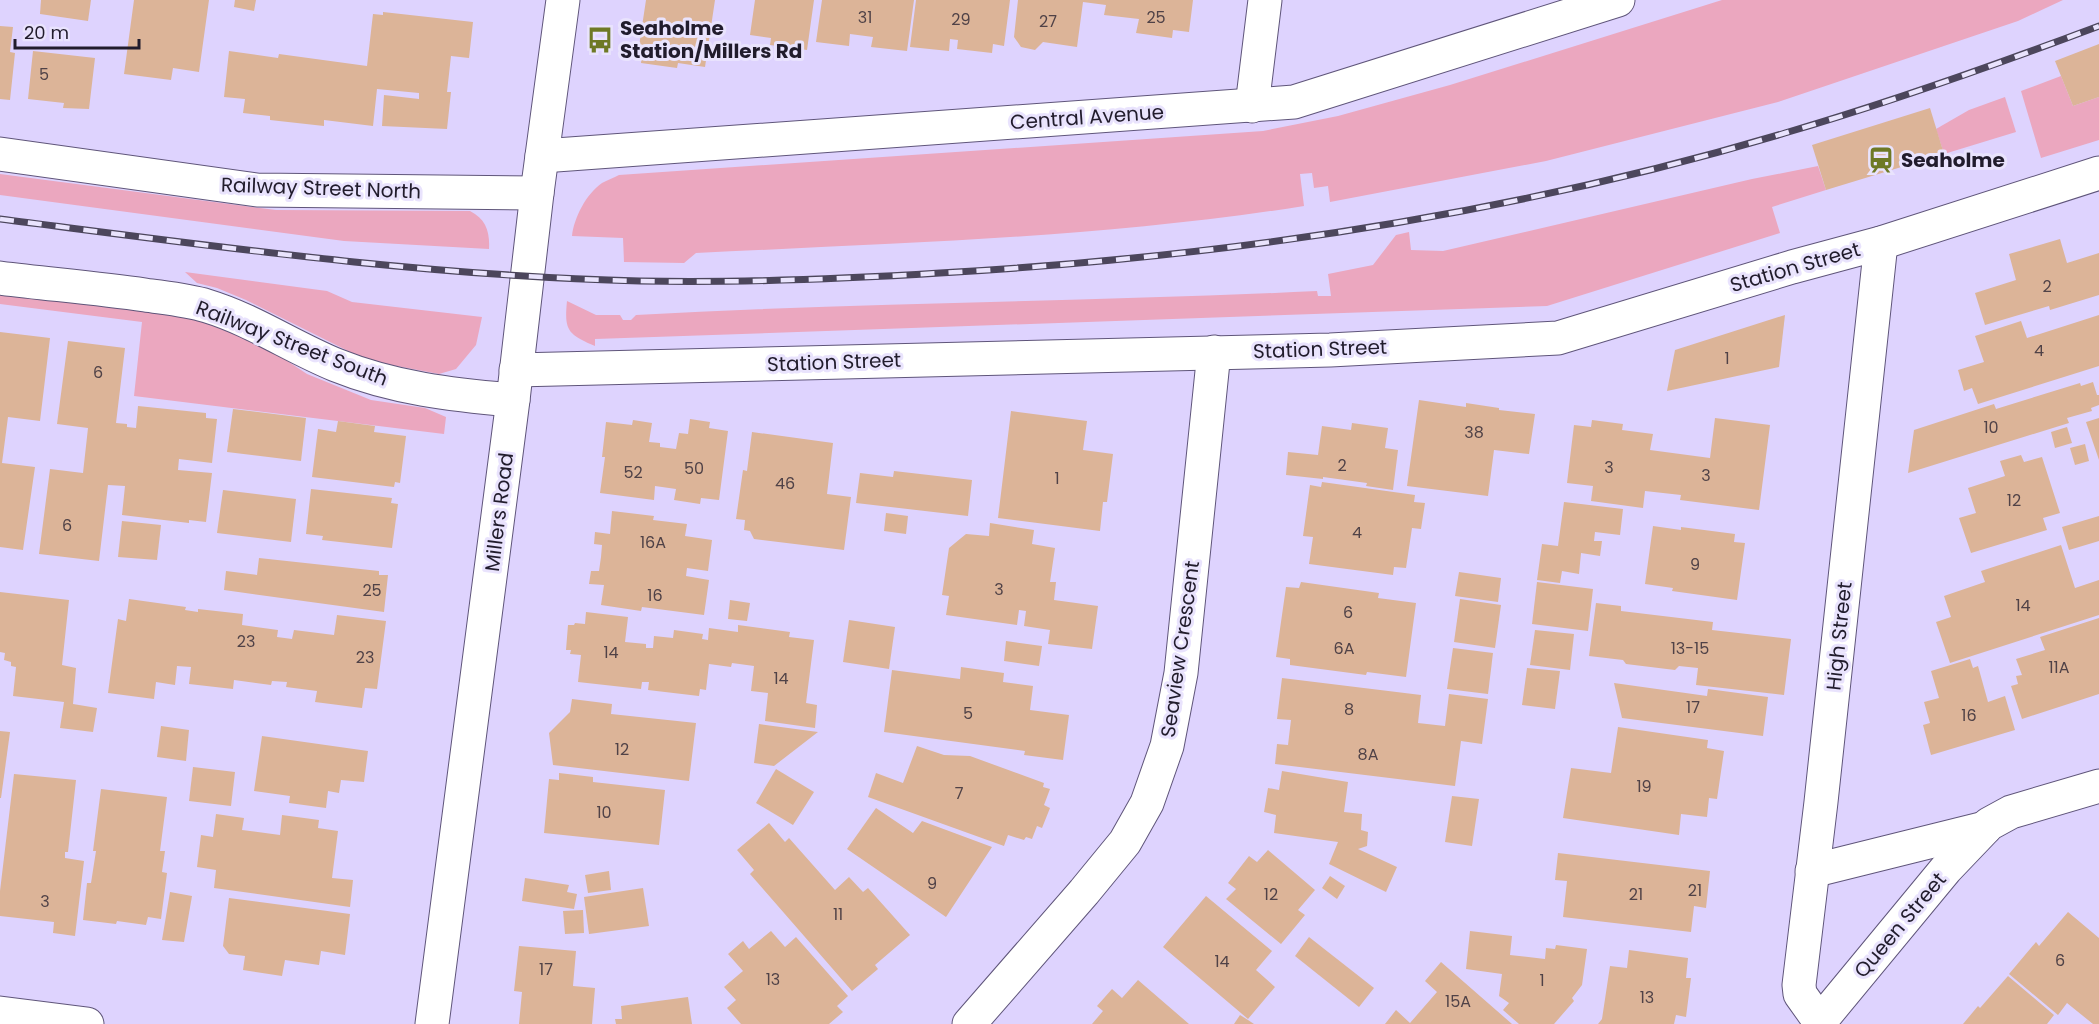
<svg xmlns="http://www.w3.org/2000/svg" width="2099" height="1024" font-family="Poppins,sans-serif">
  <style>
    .green { fill: #eba7bf }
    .building { fill: #dcb498 }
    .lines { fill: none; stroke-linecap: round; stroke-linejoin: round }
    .minor-casing { stroke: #5f557a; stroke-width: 35 }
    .major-casing { stroke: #5f557a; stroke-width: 35 }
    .minor { stroke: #fff; stroke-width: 33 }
    .major { stroke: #fff; stroke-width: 33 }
    .rail-casing { stroke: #4c465c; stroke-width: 7 }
    .rail { stroke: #e9e3fd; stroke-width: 4.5; stroke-dasharray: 14; stroke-linecap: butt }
    .labels { text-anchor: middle; stroke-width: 6; stroke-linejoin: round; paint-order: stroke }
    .number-label { font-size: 16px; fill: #504247 }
    .poi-label { font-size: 20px; font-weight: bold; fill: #211c2c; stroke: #e9e3fd; text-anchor: start }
    .street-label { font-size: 20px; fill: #211c2c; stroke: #e9e3fd }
  </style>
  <rect width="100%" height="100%" fill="#ded3fe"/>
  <g class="green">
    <path d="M1722 0H2063L2018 21 1778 102 1546 161 1330 202 1328 186 1314 188 1312 173 1300 174 1304 206C1103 238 899 243 696 253L684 263 624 262 623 238 572 236C574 218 586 194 602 183 607 180 614 178 619 175L1263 131 1338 116 1450 85Z"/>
    <path d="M2061 76 2073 106 2099 97V140L2041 158 2021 91Z"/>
    <path d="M2005 97 2016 132 1944 154 1936 129 1969 110Z"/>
    <path d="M1818 166 1826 190 1772 207 1780 233 1547 306 595 339V346C568 334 564 331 567 301L596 315H620L623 320H631L636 315C863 302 1090 302 1317 291L1318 296H1331L1328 274 1373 265 1396 235 1409 232 1411 250 1443 251 1752 179Z"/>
    <path d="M0 174 276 210 470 211C486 219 490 232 489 249L344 241 0 195Z"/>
    <path d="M185 272 327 291 352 302 482 317 476 345 456 369 439 374 386 364 356 355 246 300 217 288 197 283Z"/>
    <path d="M0 291 195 319 230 331 274 352 307 374 371 400 425 408 446 417 444 434 134 396 142 322 0 304Z"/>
  </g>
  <g class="building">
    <path d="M41 0H91L88 21 40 14Z"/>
    <path d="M134 0H209L199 72 173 68 171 80 124 74Z"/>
    <path d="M235 0H256L254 11 234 7Z"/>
    <path d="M646 0H715L705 67 678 63 677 68 641 63 642 54 638 53Z"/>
    <path d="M755 0H814L807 50 770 45 771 38 750 35Z"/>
    <path d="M822 0H914L907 51 871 47 873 37 850 34 849 46 816 42Z"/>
    <path d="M916 0H1010L1004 46 993 44 992 53 957 49 958 40 950 39 949 51 910 47Z"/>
    <path d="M1018 0H1193L1189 32 1173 30 1172 38 1136 33 1139 19 1104 15 1106 5 1083 2 1077 47 1043 42 1035 50 1021 47 1014 37Z"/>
    <path d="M383 12 473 22 469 58 451 56 447 92H451L447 129 382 126 384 95 419 99V93L377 89 373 126 324 120V126L270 120V116L243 113 245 99 224 97 229 51 278 58 279 54 367 66 373 14 383 15Z"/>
    <path d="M0 26 13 27 10 52 15 53 10 100 0 99Z"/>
    <path d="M2099 44V97L2073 106 2055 61Z"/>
    <path d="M33 51 95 58 89 109 63 108 64 103 28 99Z"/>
    <path d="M1930 108 1944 154 1826 190 1812 145Z"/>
    <path d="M2060 239 2067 263 2099 253V295L2050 310 2049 306 1985 325 1975 293 2016 280 2009 254Z"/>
    <path d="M1785 315 1779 367 1667 391 1675 350Z"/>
    <path d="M2099 315V366L1978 404 1972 388 1964 391 1958 370 1984 362 1975 336 2021 321 2027 338Z"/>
    <path d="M0 332 50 338 40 421 8 417 2 463 35 467 23 550 0 547Z"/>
    <path d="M68 341 125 348 116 423 127 424V427L136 428 138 406 206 413V418L217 419 212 463 179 459 178 470 212 473 206 522 189 520V523L122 515 125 486 108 485 99 561 39 554 50 469 83 473 88 428 57 424Z"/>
    <path d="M2093 382 2097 395H2099V405L2091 408 2092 411 2067 418 2069 423 1908 473 1914 430 1994 404 1996 409 2080 383 2081 386Z"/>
    <path d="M1419 400 1466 407V403L1499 408V410L1535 414 1529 454 1494 450 1488 496 1407 486Z"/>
    <path d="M233 409 306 418 301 461 227 452Z"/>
    <path d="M1011 411 1087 421 1083 450 1113 454 1107 502H1103L1100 531 998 518Z"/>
    <path d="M1715 418 1770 425 1759 510 1680 500 1681 495 1645 491 1643 508 1591 501 1593 486 1567 483 1574 425 1591 427 1592 420 1623 424 1622 430 1653 434 1650 450 1710 458Z"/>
    <path d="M2099 418V460L2086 422Z"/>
    <path d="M690 419 710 422 709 428 728 431 719 500 701 498 700 504 674 500 676 489 655 486 654 500 600 493 605 457H602L606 422 632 425 633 420 652 423 649 442 660 443V447L676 449 679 433 688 434Z"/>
    <path d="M338 421 375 426 374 432 406 436 400 483 395 482 394 487 312 477 318 429 336 432Z"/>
    <path d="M1352 423 1388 428 1385 448 1398 450 1393 490 1366 486 1367 483 1323 477V479L1286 475 1288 452 1318 455 1322 426 1351 430Z"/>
    <path d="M2067 427 2072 443 2055 448 2051 432Z"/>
    <path d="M752 432 833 443 827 494 851 497 844 550 754 539 750 531 744 530 745 520 736 519 743 470 747 471Z"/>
    <path d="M2085 444 2089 461 2075 465 2070 448Z"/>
    <path d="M2021 455 2024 462 2042 457 2060 513 2043 518 2047 530 1971 553 1959 518 1976 513 1968 488 2005 476 2000 461Z"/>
    <path d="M894 471 972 480 968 516 856 503 860 473 893 477Z"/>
    <path d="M1322 482 1415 495 1414 502 1425 503 1421 529 1412 528 1406 568 1394 567 1393 575 1309 564 1313 537 1303 536 1310 485 1321 487Z"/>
    <path d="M311 489 392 498 391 503 398 504 392 548 322 540 323 536 306 534Z"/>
    <path d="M223 490 296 499 291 542 217 533Z"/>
    <path d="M1564 502 1623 509 1620 535 1595 532 1594 541H1602L1600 556 1581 553 1579 574 1562 571 1560 583 1537 580 1542 544 1558 546Z"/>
    <path d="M612 511 654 516 653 520 687 524 685 536 712 540 708 571 687 568 686 576 709 580 704 615 642 607 641 611 601 605 604 585 589 584 591 571H599L601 557 602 545 594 544 595 532 610 534Z"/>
    <path d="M886 513 908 516 906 534 884 531Z"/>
    <path d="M2099 516V541L2069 550 2062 527Z"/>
    <path d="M122 521 161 525 157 560 118 557Z"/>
    <path d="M990 523 1034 530 1032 544 1055 548 1050 582H1056L1054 600 1098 606 1092 649 1048 644 1050 630 1024 626 1026 611 1019 610 1017 625 946 615 949 596 942 595 949 548 966 534 989 536Z"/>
    <path d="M1653 526 1681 530V527L1735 534 1734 542 1745 543 1737 600 1672 591 1673 588 1645 584Z"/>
    <path d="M2061 545 2075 588 2099 580V615L1950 663 1936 622 1951 617 1944 596 1985 582 1981 571Z"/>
    <path d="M259 558 379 571V575H388L384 612 224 590 226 571 257 575Z"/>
    <path d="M1459 572 1501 578 1498 602 1455 596Z"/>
    <path d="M1301 582 1379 593 1378 598 1416 603 1406 677 1367 672 1366 675 1290 665V659L1276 657 1286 587 1299 588Z"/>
    <path d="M1537 582 1593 589 1588 631 1532 624Z"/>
    <path d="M0 592 69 600 62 665 76 668 73 704 97 708 93 732 60 728 64 702 13 696 16 667 11 666V662L4 660 5 653 0 652Z"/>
    <path d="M129 599 186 607 185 610 198 612V609L243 614 242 625 278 630 277 637 292 639 294 630 334 635 337 615 386 621 377 689 365 688 362 708 315 702 317 691 286 687 287 682 272 681 271 685 234 680 233 689 189 684 191 667 177 666 175 685 156 682 154 699 108 693 118 619 126 621Z"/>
    <path d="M1460 599 1501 605 1495 648 1454 642Z"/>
    <path d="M730 600 750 603 747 621 728 619Z"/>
    <path d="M1596 603 1621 606V611L1713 622 1712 630 1791 639 1784 695 1696 685 1698 668 1679 666 1675 670 1626 664 1623 660 1589 656Z"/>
    <path d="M586 612 628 617 625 642 646 644V648H653L654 636 673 638 674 630 703 634 702 639 708 640 709 628 738 632V625L790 632 789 637 814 640 806 703 817 705 815 728 765 721 768 693 751 691 754 666 732 663 731 667 709 664 706 690 700 689 699 696 648 690 649 682H642L641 689 578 682 581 655 570 654 571 650H566L568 625H574L575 623 585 624Z"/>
    <path d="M2099 618V694L2022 719 2011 686 2018 684 2016 676 2022 675 2016 659 2045 650 2040 637Z"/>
    <path d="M849 620 895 627 889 669 843 662Z"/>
    <path d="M1535 630 1574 634 1570 670 1530 665Z"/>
    <path d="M1006 641 1042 646 1039 666 1004 661Z"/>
    <path d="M1453 648 1493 653 1488 694 1447 689Z"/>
    <path d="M1970 659 1973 668 1978 666 1988 702 2005 696 2015 730 1931 755 1923 725 1930 723 1924 702 1939 698 1931 671Z"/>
    <path d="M961 667 1004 673 1003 682 1033 686 1030 710 1069 715 1063 760 1024 755 1025 751 884 732 892 670 960 679Z"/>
    <path d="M1527 668 1560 671 1555 709 1522 705Z"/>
    <path d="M1282 678 1421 695 1418 723 1445 726 1449 694 1488 699 1482 744 1461 741 1455 786 1275 764 1277 744 1288 745 1291 720 1277 719Z"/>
    <path d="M1614 683 1707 696 1708 689 1768 697 1763 736 1622 718Z"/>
    <path d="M572 699 612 704 611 714 696 723 689 781 553 765 549 733 570 712Z"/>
    <path d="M759 724 818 732 774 766 754 763Z"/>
    <path d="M161 726 189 730 186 761 157 757Z"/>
    <path d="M1618 727 1708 740 1707 748 1724 751 1717 799 1709 798 1707 817 1681 814 1679 835 1563 818 1571 768 1611 773Z"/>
    <path d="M0 731 10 732 1 798H0Z"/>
    <path d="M262 736 368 751 364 782 341 780 339 793 328 791 326 808 289 803 290 796 254 791Z"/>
    <path d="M917 746 944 755 970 756 1044 783 1043 787 1050 789 1044 805 1050 808 1042 828 1037 826 1032 839 1026 837 1024 840 1008 835 1004 846 868 797 876 773 903 783Z"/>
    <path d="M193 767 235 772 231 806 189 801Z"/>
    <path d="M776 769 814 792 793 825 756 803Z"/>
    <path d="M1282 771 1348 782 1344 812 1362 814 1361 830 1368 832 1367 846 1358 849 1397 867 1386 892 1329 864 1338 842 1274 833 1276 815 1264 812 1268 788 1279 790Z"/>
    <path d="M559 773 593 777V782L665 790 659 845 544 833 549 779 559 780Z"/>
    <path d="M14 774 76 780 68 852H65V858L84 861 75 936 53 933 54 922 0 916V891Z"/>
    <path d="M101 789 167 797 160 851H165L162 872 167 873 161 919 148 917 146 925 117 921 116 924 83 920 87 883H91L96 851H93Z"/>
    <path d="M1452 796 1479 799 1472 846 1445 842Z"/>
    <path d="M876 808 913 833 922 821 992 847 946 917 847 849Z"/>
    <path d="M216 814 244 818 242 830 280 835 282 815 319 820 318 828 338 831 332 878 353 880 350 907 214 888 216 870 197 867 201 835 213 837Z"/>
    <path d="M769 823 785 842 789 838 835 890 849 877 863 892 868 888 910 935 875 965 878 969 852 991 750 874 754 870 737 850Z"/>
    <path d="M1268 850 1315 890 1298 910 1305 915 1281 944 1226 899 1236 889 1228 883 1249 856 1257 862Z"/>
    <path d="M1558 853 1710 871 1706 908 1694 906 1691 932 1563 917 1567 881 1555 880Z"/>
    <path d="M609 871 611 890 588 893 585 875Z"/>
    <path d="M1330 876 1345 886 1337 899 1322 888Z"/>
    <path d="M525 878 569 885 567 892 577 894 574 909 522 901Z"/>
    <path d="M643 888 649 926 589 934 584 897Z"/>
    <path d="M170 892 192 896 184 942 162 940Z"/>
    <path d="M1206 896 1272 951 1256 970 1275 987 1248 1019 1163 947Z"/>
    <path d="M229 898 350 914 345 955 321 951 319 965 285 960 282 976 243 970 245 956 229 954 223 946Z"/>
    <path d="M583 910 584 933 565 934 563 911Z"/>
    <path d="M2068 912 2099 938V1024H2093L2067 1003 2058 1015 2009 974 2036 942 2039 946Z"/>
    <path d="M771 931 785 947 796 937 848 996 837 1006 843 1012 829 1024H741L727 1008 736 1000 724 987 743 971 728 954 743 941 749 949Z"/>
    <path d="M1470 931 1512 936 1510 955 1545 959 1546 948 1555 949 1556 945 1587 949 1582 985 1572 998 1574 1001 1554 1024H1519L1503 1010 1509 1003 1499 996 1502 974 1466 969Z"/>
    <path d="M1309 937 1374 988 1359 1007 1295 956Z"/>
    <path d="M519 946 576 951 573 986 595 988 592 1024H519L522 992 514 991Z"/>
    <path d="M1629 950 1688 958 1686 978H1691L1686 1017 1676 1015 1674 1024H1598L1602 1019 1610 966 1627 968Z"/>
    <path d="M1441 962 1512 1024H1385L1396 1010 1410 1023 1437 992 1425 981Z"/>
    <path d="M2008 976 2054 1015 2047 1024H1963L1978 1006 1980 1008Z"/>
    <path d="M1138 980 1189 1024H1092L1103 1011 1097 1006 1112 989 1122 998Z"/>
    <path d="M688 997 692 1024H616L615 1019H622L621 1006Z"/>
    <path d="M1240 1015 1248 1020 1254 1024H1234Z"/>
  </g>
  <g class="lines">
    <g class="minor-casing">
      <g id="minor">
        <path d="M1252 106 1265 0"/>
        <path d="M0 154 257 190 537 193"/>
        <path d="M542 156 1294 102 1618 0"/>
        <path d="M0 278C48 284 97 288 145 295 165 298 187 300 207 306 253 320 292 347 336 365 393 388 452 395 513 400"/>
        <path d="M516 370 1330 350 1558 338 1792 267 1881 243 2099 173"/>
        <path d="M1812 871 1985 828"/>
        <path d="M0 1013 87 1024"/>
        <path d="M1820 1022 1800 994 1799 985 1821 802 1881 243"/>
        <path d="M969 1024 1084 892 1125 842 1147 803 1167 746 1181 673 1214 352"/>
        <path d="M1818 1024 1946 869 1989 824 2011 812 2099 786"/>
      </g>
    </g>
    <g class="major-casing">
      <path id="major" d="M432 1024 513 400 537 193 563 0"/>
    </g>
    <use href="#minor" class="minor"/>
    <use href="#major" class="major"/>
    <g class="rail-casing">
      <path id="rail" d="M0 219C213 246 425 276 640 281 740 283 840 279 940 273 1225 257 1511 215 1785 133 1891 102 1995 65 2099 26"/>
    </g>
    <use href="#rail" class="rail"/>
  </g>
  <defs>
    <g id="bus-bare" transform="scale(2.07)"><path d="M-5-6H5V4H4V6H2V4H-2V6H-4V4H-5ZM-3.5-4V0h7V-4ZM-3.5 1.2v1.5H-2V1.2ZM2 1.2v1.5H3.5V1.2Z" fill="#6e7925" stroke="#e9e3fd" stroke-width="2.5" paint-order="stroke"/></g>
    <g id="station-bare" transform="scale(2.07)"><path d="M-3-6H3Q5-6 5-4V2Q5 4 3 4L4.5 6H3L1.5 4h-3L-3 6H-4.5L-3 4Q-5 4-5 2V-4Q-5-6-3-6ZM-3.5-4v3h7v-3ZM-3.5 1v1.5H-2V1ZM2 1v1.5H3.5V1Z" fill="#6e7925" stroke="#e9e3fd" stroke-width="2.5" paint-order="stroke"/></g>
  </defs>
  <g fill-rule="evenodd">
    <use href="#bus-bare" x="600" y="40"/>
    <use href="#station-bare" x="1881" y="160"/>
  </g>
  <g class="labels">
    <g class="number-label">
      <text x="865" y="23">31</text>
      <text x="1156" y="23">25</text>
      <text x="961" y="25">29</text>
      <text x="1048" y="27">27</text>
      <text x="44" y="80">5</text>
      <text x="2047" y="292">2</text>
      <text x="2039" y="356">4</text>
      <text x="1727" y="364">1</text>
      <text x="98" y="378">6</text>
      <text x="1991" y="433">10</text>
      <text x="1474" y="438">38</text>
      <text x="1342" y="471">2</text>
      <text x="1609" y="473">3</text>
      <text x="694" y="474">50</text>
      <text x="633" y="478">52</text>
      <text x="1706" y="481">3</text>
      <text x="1057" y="484">1</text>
      <text x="785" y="489">46</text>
      <text x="2014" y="506">12</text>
      <text x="67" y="531">6</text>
      <text x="1357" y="538">4</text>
      <text x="653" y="548">16A</text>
      <text x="1695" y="570">9</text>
      <text x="999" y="595">3</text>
      <text x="372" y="596">25</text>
      <text x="655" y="601">16</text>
      <text x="2023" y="611">14</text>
      <text x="1348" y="618">6</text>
      <text x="246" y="647">23</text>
      <text x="1344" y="654">6A</text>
      <text x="1690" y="654">13-15</text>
      <text x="611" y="658">14</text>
      <text x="365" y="663">23</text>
      <text x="2059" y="673">11A</text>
      <text x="781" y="684">14</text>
      <text x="1693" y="713">17</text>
      <text x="1349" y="715">8</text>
      <text x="968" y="719">5</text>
      <text x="1969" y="721">16</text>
      <text x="622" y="755">12</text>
      <text x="1368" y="760">8A</text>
      <text x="1644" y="792">19</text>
      <text x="959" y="799">7</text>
      <text x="604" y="818">10</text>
      <text x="932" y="889">9</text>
      <text x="1695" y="896">21</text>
      <text x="1271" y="900">12</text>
      <text x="1636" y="900">21</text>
      <text x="45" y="907">3</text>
      <text x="838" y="920">11</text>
      <text x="2060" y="966">6</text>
      <text x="1222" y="967">14</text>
      <text x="546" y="975">17</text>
      <text x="773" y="985">13</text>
      <text x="1542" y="986">1</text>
      <text x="1647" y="1003">13</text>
      <text x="1458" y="1007">15A</text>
    </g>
    <g class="poi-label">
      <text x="620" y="35">Seaholme<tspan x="620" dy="23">Station/Millers Rd</tspan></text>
      <text x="1901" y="167">Seaholme</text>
    </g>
    <g class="street-label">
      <text transform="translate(1087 117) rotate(-4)" y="7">Central Avenue</text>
      <text transform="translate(321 188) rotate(2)" y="7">Railway Street North</text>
      <text transform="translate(1795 267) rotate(-16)" y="7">Station Street</text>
      <text transform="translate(292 343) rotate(21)" y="7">Railway Street South</text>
      <text transform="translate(1320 349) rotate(-2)" y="7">Station Street</text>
      <text transform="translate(834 362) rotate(-2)" y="7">Station Street</text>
      <text transform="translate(499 512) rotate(-83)" y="7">Millers Road</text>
      <text transform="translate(1839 636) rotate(-84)" y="7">High Street</text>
      <text transform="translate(1180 649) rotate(-82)" y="7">Seaview Crescent</text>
      <text transform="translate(1900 925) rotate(-50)" y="7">Queen Street</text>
    </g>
  </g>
  <path d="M15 39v9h124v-9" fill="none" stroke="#211c2c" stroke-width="3"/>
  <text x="24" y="39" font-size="18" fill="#211c2c" stroke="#e9e3fd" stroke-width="4.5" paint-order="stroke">20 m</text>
</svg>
